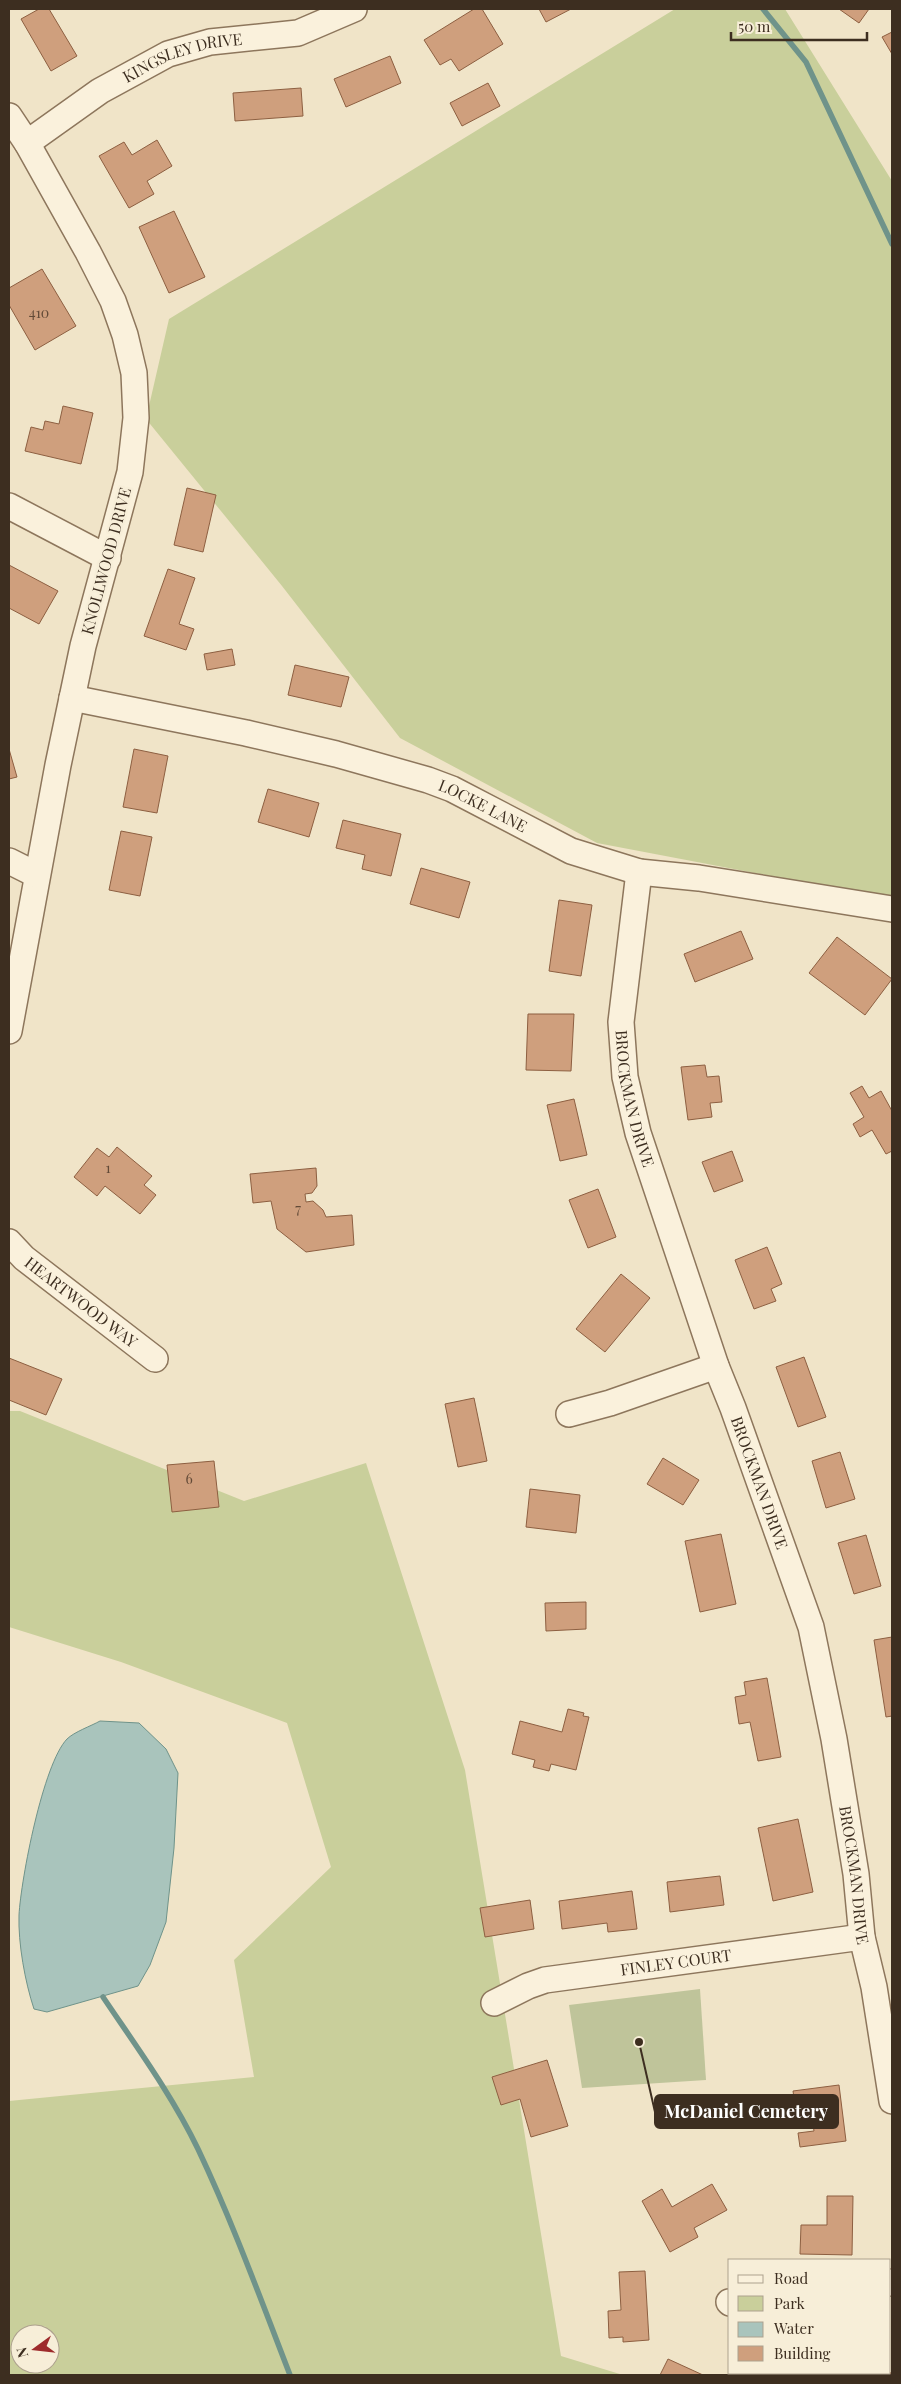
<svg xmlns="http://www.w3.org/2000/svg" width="901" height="2384" font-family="'Playfair Display',serif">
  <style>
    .green { fill: #c9cf9b; fill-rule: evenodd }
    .cemetery { fill: #bfc49a }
    .water { fill: #a9c4bc; stroke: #6f938a }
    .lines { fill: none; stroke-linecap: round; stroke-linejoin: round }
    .stream { stroke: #6f938a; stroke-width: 5.5 }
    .building { fill: #cf9f7d; stroke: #8d5f41 }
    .minor-casing { stroke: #8d765c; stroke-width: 28 }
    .minor { stroke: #faf1dc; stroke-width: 25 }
    .labels { text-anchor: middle; stroke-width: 5; stroke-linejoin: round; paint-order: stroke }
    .number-label { font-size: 14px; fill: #624a37 }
    .street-label { font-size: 16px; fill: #3d2e20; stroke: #f7eed8 }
    .leader { fill: none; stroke: #3d2e20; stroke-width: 2 }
    .callout-dot { fill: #3d2e20; stroke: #f7eed8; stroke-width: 2 }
    .callout { fill: #3d2e20; stroke: #3d2e20; stroke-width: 2 }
    .callout-label { font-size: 18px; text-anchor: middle; font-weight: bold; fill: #fff }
  </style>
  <rect width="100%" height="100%" fill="#f0e4c8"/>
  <g class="green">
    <path d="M675 9H785L892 181V899L597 843 400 738 282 586 146 419 169 319Z"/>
    <path d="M9 1411H20L244 1501 366 1463 465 1770 561 2356 623 2375H9V2101L254 2077 234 1960 331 1867 287 1723 121 1662 9 1627ZM20 2334H50V2364H20Z"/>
  </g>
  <path class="cemetery" d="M700 1989 706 2080 582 2088 569 2005Z"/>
  <path class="water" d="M100 1721 139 1723 166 1749 178 1773 174 1848 166 1922 150 1965 138 1986 47 2012 34 2009C25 1982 18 1943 19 1915 21 1879 43 1764 67 1739 74 1732 91 1726 100 1721Z"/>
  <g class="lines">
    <g class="stream">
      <path d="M763 9 806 62 892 244"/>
      <path d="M103 1997C136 2046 172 2095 198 2149 233 2223 261 2300 290 2375"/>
    </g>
  </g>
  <g class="building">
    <path d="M39 9H49L77 56 51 71 21 19Z"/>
    <path d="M474 9H482L503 44 459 71 451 59 440 65 424 40Z"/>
    <path d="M539 9H571L546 22Z"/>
    <path d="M839 9H869L859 23Z"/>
    <path d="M892 32V54L882 37Z"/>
    <path d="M390 56 401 83 346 107 334 79Z"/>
    <path d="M488 83 500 106 462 126 450 103Z"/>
    <path d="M301 88 303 116 235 121 233 93Z"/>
    <path d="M157 140 172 166 147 181 154 194 129 208 99 156 124 142 132 155Z"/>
    <path d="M174 211 205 277 169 293 139 227Z"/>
    <path d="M42 269 76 326 35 350 9 305V288Z"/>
    <path d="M63 406 93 413 81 464 25 451 31 427 43 430 45 421 59 424Z"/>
    <path d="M187 488 216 495 203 552 174 545Z"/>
    <path d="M9 565 58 591 39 624 9 608Z"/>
    <path d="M168 569 195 578 179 624 194 629 186 650 144 636Z"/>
    <path d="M232 649 235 665 207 670 204 654Z"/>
    <path d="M295 665 349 677 341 707 288 695Z"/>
    <path d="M9 749 17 777 9 779Z"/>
    <path d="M134 749 168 756 157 813 123 807Z"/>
    <path d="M268 789 319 803 309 837 258 822Z"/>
    <path d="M343 820 401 834 391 876 362 869 365 855 336 848Z"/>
    <path d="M121 831 152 837 140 896 109 890Z"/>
    <path d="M421 868 470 882 459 918 410 904Z"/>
    <path d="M559 900 592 905 581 976 549 971Z"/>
    <path d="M741 931 753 959 695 982 684 954Z"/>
    <path d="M837 937 892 979 865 1015 809 973Z"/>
    <path d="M528 1014H574L571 1071 526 1070Z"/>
    <path d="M705 1065 707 1077 719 1076 722 1102 710 1103 712 1117 688 1120 681 1067Z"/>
    <path d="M862 1086 869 1098 881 1091 892 1111V1151L886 1154 872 1130 860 1137 853 1124 864 1117 850 1093Z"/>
    <path d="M574 1099 587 1155 560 1161 547 1105Z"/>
    <path d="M117 1147 152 1176 144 1185 156 1195 140 1214 105 1186 97 1196 74 1177 97 1148 109 1157Z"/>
    <path d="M732 1151 743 1181 714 1192 702 1162Z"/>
    <path d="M316 1168 317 1186 312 1193 305 1194 306 1202 313 1201 323 1210 326 1217 352 1215 354 1245 306 1252 277 1229 271 1201 253 1203 250 1174Z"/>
    <path d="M598 1189 616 1237 588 1248 569 1200Z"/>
    <path d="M767 1247 782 1284 771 1289 776 1301 754 1309 735 1260Z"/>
    <path d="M621 1274 650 1298 605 1352 576 1329Z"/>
    <path d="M804 1357 826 1417 798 1427 776 1367Z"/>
    <path d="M9 1358 62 1379 46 1415 9 1400Z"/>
    <path d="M474 1398 487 1461 458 1467 445 1404Z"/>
    <path d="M840 1452 855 1499 826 1508 812 1461Z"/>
    <path d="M663 1458 699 1480 683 1505 647 1484Z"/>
    <path d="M214 1461 219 1507 172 1512 167 1465Z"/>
    <path d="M530 1489 580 1495 576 1533 526 1527Z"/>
    <path d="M721 1534 736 1604 700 1612 685 1541Z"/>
    <path d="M866 1535 881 1586 854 1594 838 1543Z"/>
    <path d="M586 1602V1629L546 1631 545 1603Z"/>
    <path d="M892 1637V1716L886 1717 874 1640Z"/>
    <path d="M767 1678 781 1757 758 1761 750 1722 739 1724 735 1697 746 1695 744 1682Z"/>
    <path d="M568 1709 584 1713 583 1716 589 1717 576 1770 551 1764 549 1771 533 1767 535 1760 512 1754 520 1721 562 1732Z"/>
    <path d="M798 1819 813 1892 773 1901 758 1828Z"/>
    <path d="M720 1876 724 1905 670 1912 667 1882Z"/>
    <path d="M632 1891 637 1929 608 1932 607 1923 562 1929 559 1901Z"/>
    <path d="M530 1900 534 1929 485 1937 480 1908Z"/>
    <path d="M547 2060 568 2126 531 2137 520 2099 501 2105 492 2077Z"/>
    <path d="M839 2085 846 2141 800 2147 798 2133 814 2131 812 2117 797 2119 793 2091Z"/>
    <path d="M712 2184 727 2210 694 2228 698 2237 670 2252 642 2201 662 2189 672 2207Z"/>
    <path d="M827 2196H853L852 2255 800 2254 801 2225H827Z"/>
    <path d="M645 2271 649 2340 623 2342V2337L609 2338 608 2311 621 2310 619 2272Z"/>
    <path d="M668 2359 703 2375H660Z"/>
    <path d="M890 2372 891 2375H860L863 2373Z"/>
  </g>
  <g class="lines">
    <g class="minor-casing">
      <g id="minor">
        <path d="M9 116 27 143 88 252 113 301 125 335 134 373 136 418 130 472 83 646 58 765 9 1031"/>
        <path id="s1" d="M27 143 100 91 168 54 210 42 298 33 354 9"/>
        <path d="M9 506 108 558"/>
        <path id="s2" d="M72 698 246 733 336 754 428 780 452 789 571 851 639 872 699 878 892 909"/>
        <path d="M9 861 37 875"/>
        <path id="s3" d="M639 872 621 1022 625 1077 638 1133 716 1366 733 1408 811 1627 834 1739 856 1874 862 1937 874 1987 892 2101"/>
        <path id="s4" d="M9 1242 24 1258 155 1359"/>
        <path d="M569 1414 610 1403 716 1366"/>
        <path id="s5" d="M494 2003 528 1986 545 1980 862 1937"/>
        <path d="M890 2283 892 2282"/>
        <path d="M729 2302 730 2303"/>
      </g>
    </g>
    <use href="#minor" class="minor"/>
  </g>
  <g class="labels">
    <g class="number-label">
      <text x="39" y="318">410</text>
      <text x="108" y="1173">1</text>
      <text x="298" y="1214">7</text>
      <text x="189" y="1484">6</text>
    </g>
    <g class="street-label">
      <text dy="6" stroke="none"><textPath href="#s1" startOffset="180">KINGSLEY DRIVE</textPath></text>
      <text transform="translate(106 561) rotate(-75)" y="6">KNOLLWOOD DRIVE</text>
      <text dy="6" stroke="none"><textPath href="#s2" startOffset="426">LOCKE LANE</textPath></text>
      <text dy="6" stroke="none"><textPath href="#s3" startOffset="229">BROCKMAN DRIVE</textPath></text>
      <text dy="6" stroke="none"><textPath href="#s4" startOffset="94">HEARTWOOD WAY</textPath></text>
      <text dy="6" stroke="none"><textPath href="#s3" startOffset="634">BROCKMAN DRIVE</textPath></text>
      <text dy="6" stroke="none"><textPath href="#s3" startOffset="1039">BROCKMAN DRIVE</textPath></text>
      <text dy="6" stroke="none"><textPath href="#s5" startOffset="188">FINLEY COURT</textPath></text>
    </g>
  </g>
  <path class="leader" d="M639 2042L655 2112"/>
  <circle class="callout-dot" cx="639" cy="2042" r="5"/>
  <rect class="callout" x="655" y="2095" width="183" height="33" rx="5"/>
  <g class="callout-label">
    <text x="746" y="2118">McDaniel Cemetery</text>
  </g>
  <rect width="901" height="2384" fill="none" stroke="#3d2e20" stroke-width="20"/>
  <rect x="728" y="2259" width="162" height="115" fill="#f7eed8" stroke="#ada18e"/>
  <rect x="738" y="2275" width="25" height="8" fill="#faf1dc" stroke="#ada18e"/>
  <text x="774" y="2284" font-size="15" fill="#3d2e20">Road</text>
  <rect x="738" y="2296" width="25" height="15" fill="#c9cf9b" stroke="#ada18e"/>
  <text x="774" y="2309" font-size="15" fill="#3d2e20">Park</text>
  <rect x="738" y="2322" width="25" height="15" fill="#a9c4bc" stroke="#ada18e"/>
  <text x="774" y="2334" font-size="15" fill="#3d2e20">Water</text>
  <rect x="738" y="2346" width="25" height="15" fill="#cf9f7d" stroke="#ada18e"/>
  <text x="774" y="2359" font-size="15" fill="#3d2e20">Building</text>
  <g transform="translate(35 2349) rotate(255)"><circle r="24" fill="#f7eed8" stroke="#ada18e"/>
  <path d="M0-4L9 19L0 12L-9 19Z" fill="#9e2a2b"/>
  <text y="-8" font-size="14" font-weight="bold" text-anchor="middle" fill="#3d2e20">N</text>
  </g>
  <path d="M731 32v8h136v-8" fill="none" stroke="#3d2e20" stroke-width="2.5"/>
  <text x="738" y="32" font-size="15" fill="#3d2e20" stroke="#f7eed8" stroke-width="4" paint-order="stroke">50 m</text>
</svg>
